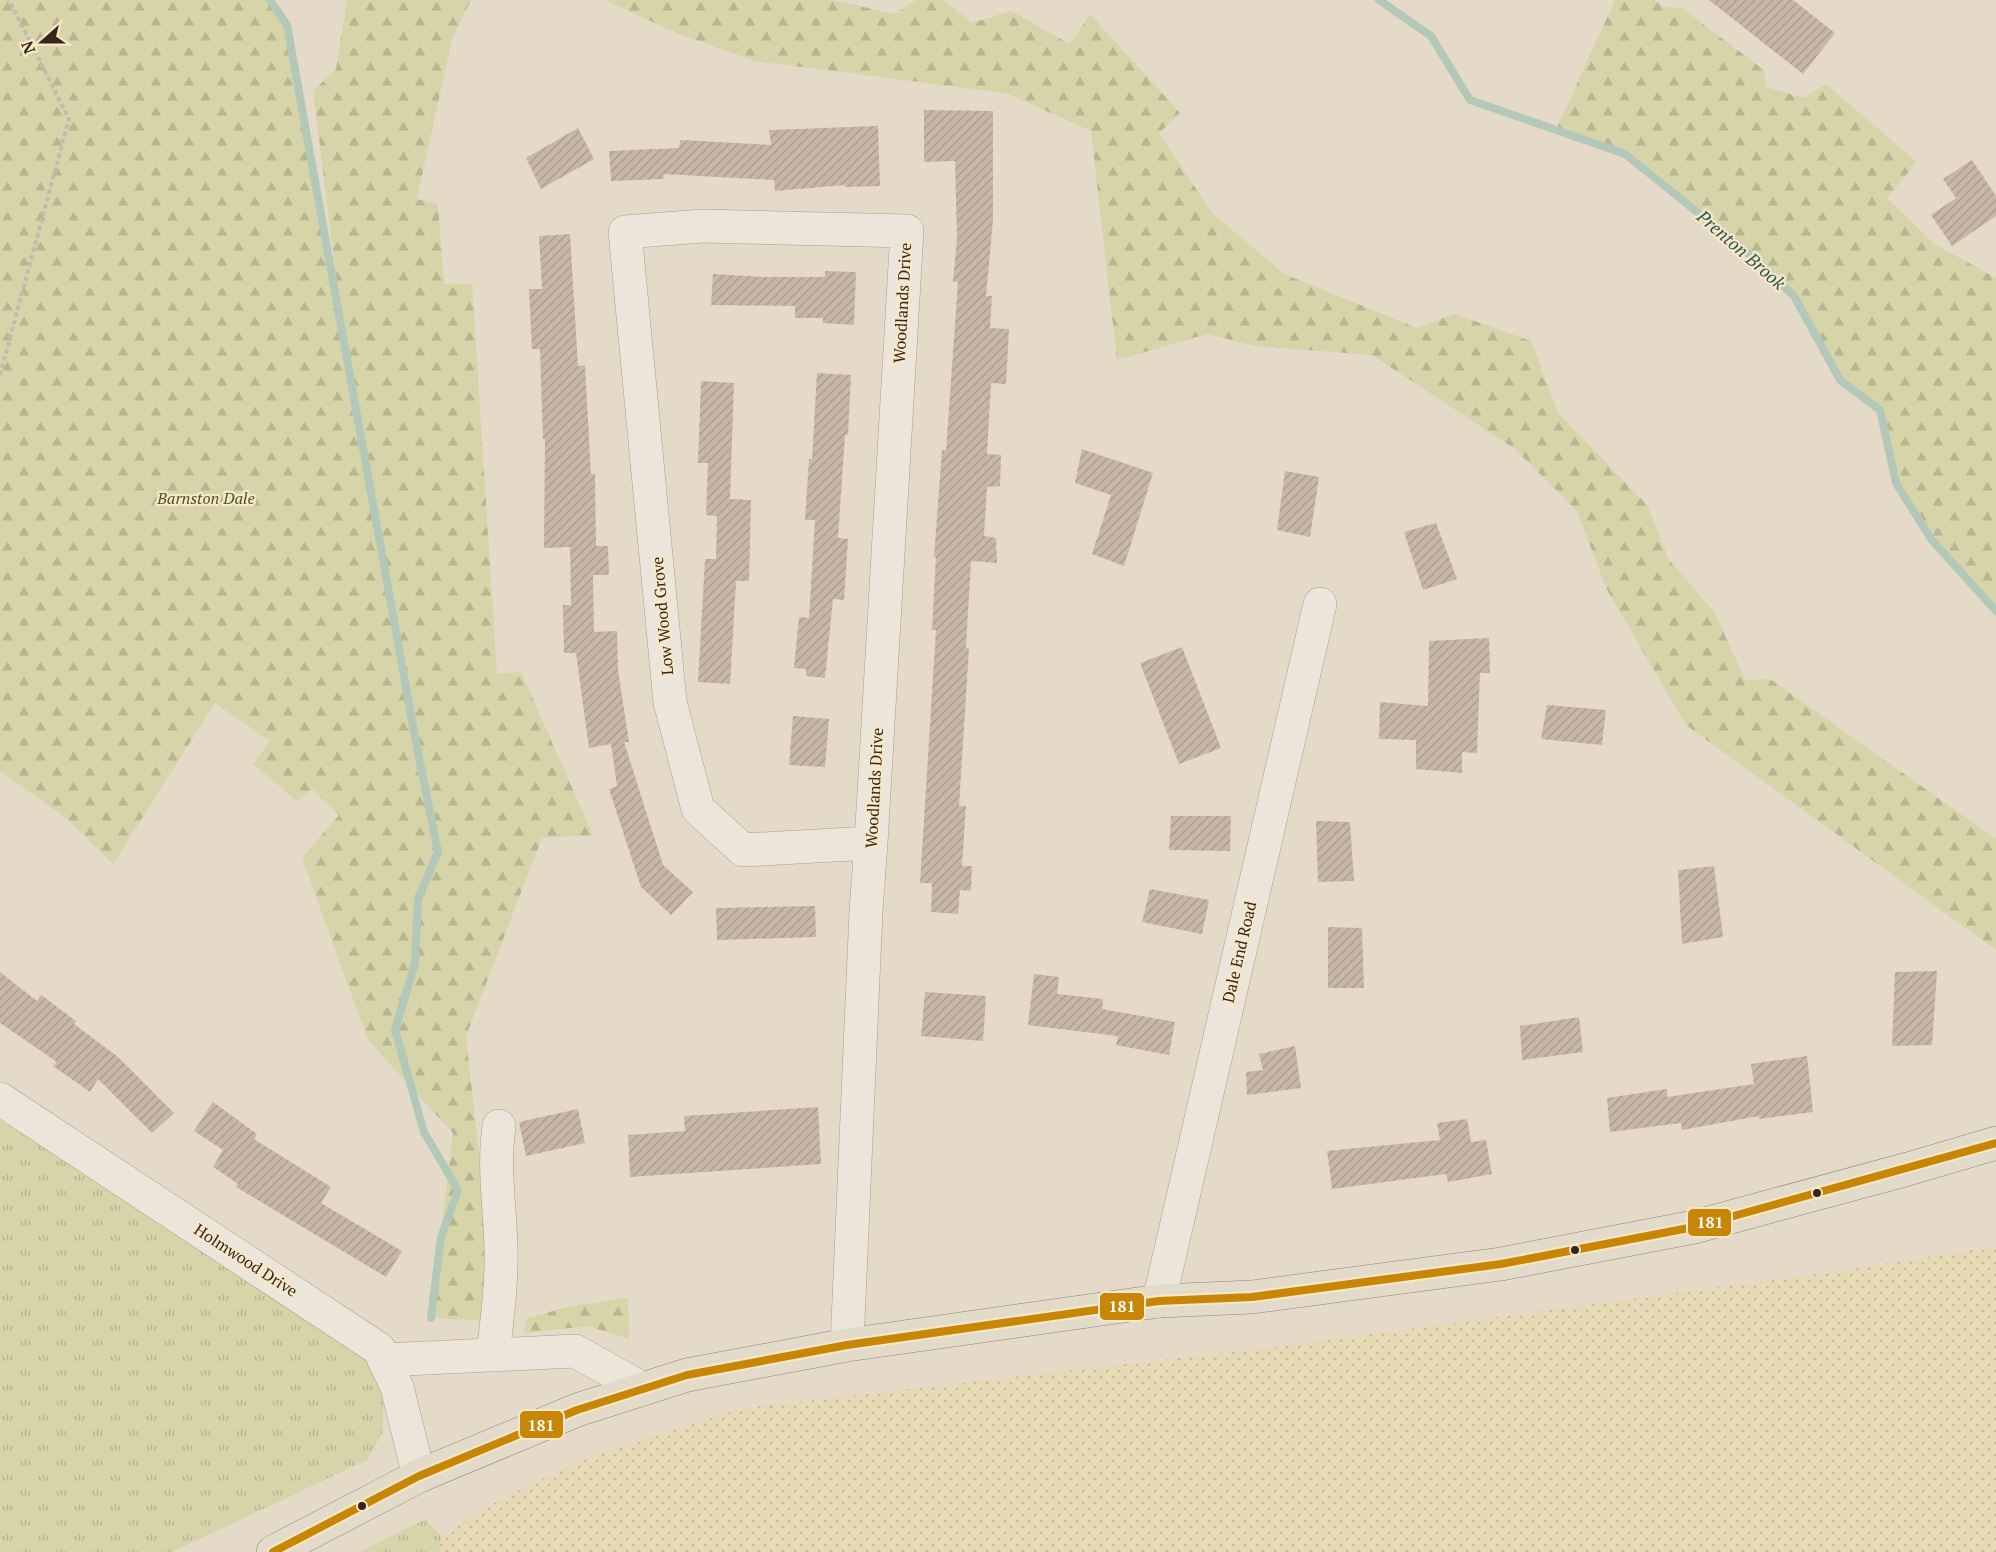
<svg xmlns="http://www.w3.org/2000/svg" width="1996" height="1552" font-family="'PT Serif',serif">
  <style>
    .farmland { fill: url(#farmland-dots) }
    .grass { fill: url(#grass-tufts) }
    .forest { fill: url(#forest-firs) }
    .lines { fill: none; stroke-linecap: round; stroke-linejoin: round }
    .stream { stroke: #b4c8ba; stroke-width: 8 }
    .building { fill: url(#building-hatch) }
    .minor-casing { stroke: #a99f91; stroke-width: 34 }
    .major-casing { stroke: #8e8478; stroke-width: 34 }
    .path { stroke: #c3bbb1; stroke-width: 4; stroke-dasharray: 4.5 3; stroke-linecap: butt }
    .minor { stroke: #ebe5da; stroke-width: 33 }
    .major { stroke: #e3dbca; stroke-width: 33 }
    .bus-1-casing { stroke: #f8e8ca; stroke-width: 12 }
    .bus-1 { stroke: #c78606; stroke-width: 8 }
    .bus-dot { fill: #36261a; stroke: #f8e8ca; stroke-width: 2 }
    .labels { text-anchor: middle; stroke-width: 4.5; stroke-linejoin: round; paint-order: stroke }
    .street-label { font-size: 16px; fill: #36261a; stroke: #f8e8ca }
    .park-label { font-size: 16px; font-style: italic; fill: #4a541f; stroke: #f8e8ca }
    .water-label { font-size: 18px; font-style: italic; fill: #285852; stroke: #f8e8ca }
    .line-badge { stroke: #f8e8ca; stroke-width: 2 }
    .badge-label { font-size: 16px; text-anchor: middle; font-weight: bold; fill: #fff }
  </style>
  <defs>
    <pattern id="farmland-dots" width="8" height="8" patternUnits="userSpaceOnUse" patternTransform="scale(1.5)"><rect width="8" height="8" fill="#e6d9b5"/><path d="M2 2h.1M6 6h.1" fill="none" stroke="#c6ba9b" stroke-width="1.8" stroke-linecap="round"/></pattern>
    <pattern id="grass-tufts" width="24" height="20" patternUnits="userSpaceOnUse" patternTransform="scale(1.5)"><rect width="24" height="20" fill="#d6d4a8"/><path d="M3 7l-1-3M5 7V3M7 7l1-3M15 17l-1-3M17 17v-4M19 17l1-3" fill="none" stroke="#b8b690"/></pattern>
    <pattern id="forest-firs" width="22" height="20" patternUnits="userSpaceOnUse" patternTransform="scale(1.5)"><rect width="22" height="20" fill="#d6d4a8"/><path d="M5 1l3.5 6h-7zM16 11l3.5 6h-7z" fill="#b8b690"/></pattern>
    <pattern id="building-hatch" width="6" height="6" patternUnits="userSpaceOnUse" patternTransform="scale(1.5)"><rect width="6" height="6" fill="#c8b7a8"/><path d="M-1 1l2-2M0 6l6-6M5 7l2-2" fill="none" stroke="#ac9d90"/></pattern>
  </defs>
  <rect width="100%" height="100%" fill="#e4dac7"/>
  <path class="farmland" d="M1996 1246V1552H439L441 1537 499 1500 596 1454 744 1408 1276 1347 1840 1271Z"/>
  <g class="grass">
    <path d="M0 1120 365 1342 383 1394V1431L367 1460 172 1552H0Z"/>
    <path d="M426 1519 441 1537 439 1552H359Z"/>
  </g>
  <g class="forest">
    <path d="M0 0H270L287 25 343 332 313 91 336 69 347 0H471L452 39 417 199 438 204 444 284H472L497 674 521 672 593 835 542 838 466 1036 497 1321 431 1318 453 1133 368 1040 302 858 339 815 312 789 297 801 253 764 270 741 215 703 113 864 66 818 0 771Z"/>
    <path d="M605 0H832L895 14 916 0H944L972 23 1011 11 1070 44 1090 14 1180 113 1159 133 1212 213 1284 274 1417 328 1455 314 1531 341 1558 413 1647 505 1669 560 1715 613 1745 680 1770 679 1996 839V950L1686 725 1606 588 1577 511 1515 449 1372 355 1255 346 1207 334 1117 360 1091 131 1006 93 755 61 674 32Z"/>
    <path d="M1615 0H1654L1664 7 1682 8 1764 70 1766 87 1804 98 1826 84 1917 162 1887 198 1933 243 1996 278V611L1931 539 1896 483 1879 410 1840 380 1794 296 1743 249 1625 154 1556 130Z"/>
    <path d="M628 1298 629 1339 588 1326 524 1333 528 1318 571 1306Z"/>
  </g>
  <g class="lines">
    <g class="stream">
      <path d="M270 0 287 25 414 732 438 852 418 899 415 963 395 1030 424 1132 458 1190 441 1237 431 1318"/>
      <path d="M1379 0 1431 36 1470 100 1625 154 1743 249 1794 296 1840 380 1880 410 1896 483 1931 539 1996 611"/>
    </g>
  </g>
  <g class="building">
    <path d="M1709 0H1793L1835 33 1803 74Z"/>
    <path d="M924 110 993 111V221L986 296H992L990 328 1009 329 1006 384 991 383 987 454 1001 455 1000 486 987 487 984 536 996 538 997 563 971 561 966 648H969L959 806H966L962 866H972L971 891 960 890 958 914 931 912 932 883H920L936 630H932L936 557H934L942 450 946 451 958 282H953L957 238 955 161 924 162Z"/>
    <path d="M878 126 880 186 845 187V185L775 191 774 180 663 174 664 179 611 181 609 151 679 148 680 140 771 145 769 130Z"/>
    <path d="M578 128 594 159 541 189 526 158Z"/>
    <path d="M1972 160 1996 196V216L1952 246 1931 215 1956 198 1943 179Z"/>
    <path d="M570 234 578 366 585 365 591 474H595L596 546H608L609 575H593L594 632 617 631 618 670 629 742H624L663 865 693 892 671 915 641 887 609 789 617 786 611 744 589 748 576 653H564L563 605H571L570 547 544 548 545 439H543L540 349H532L529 289H542L539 236Z"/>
    <path d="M825 271 856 272 854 325 823 323V318H795V306L711 305 713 274 764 277H825Z"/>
    <path d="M817 373 851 375 848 435H845L838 538 848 539 844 600 833 599 825 678 806 676V669L794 668 799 617 809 618 815 520H805L809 459H812Z"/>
    <path d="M701 381 734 383 730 499 751 500 749 581H736L730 684 698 682 705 559H716L717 516 706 515 708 463H698Z"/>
    <path d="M1082 449 1153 473 1124 566 1092 554 1111 495 1075 483Z"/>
    <path d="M1285 471 1319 477 1310 537 1277 530Z"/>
    <path d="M1436 523 1457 579 1423 590 1404 532Z"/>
    <path d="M1489 638 1490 673H1480L1477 753 1462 752V773L1416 769V740L1379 739 1380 702 1428 706 1429 641Z"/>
    <path d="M1182 647 1221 748 1179 764 1140 663Z"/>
    <path d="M1547 705 1606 710 1602 745 1541 739Z"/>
    <path d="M793 716 829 719 825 767 789 765Z"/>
    <path d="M1171 816H1231L1230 851 1169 850Z"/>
    <path d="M1316 821 1350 822 1354 881 1318 882Z"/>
    <path d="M1714 866 1723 937 1682 944 1678 870Z"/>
    <path d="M1150 889 1209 900 1202 934 1142 922Z"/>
    <path d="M815 906 816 937 717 940 716 908Z"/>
    <path d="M1328 927 1362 928 1364 988H1328Z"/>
    <path d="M1937 971 1932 1045 1892 1046 1895 972Z"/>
    <path d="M0 972 37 1001 41 995 76 1021 74 1024 118 1057 174 1113 152 1133 98 1079 90 1092 53 1066 57 1062 0 1023Z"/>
    <path d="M1034 974 1059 977 1057 994 1103 999 1102 1009 1175 1022 1169 1055 1116 1045 1118 1036 1028 1025Z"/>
    <path d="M925 992 986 996 983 1041 921 1036Z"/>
    <path d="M1579 1017 1583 1052 1522 1060 1520 1026Z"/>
    <path d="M1295 1046 1301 1088 1247 1095 1246 1072 1263 1070 1259 1054Z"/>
    <path d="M1807 1056 1813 1112 1759 1119V1116L1682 1130 1681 1123 1610 1132 1607 1098 1667 1089V1097L1754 1084 1751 1064Z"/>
    <path d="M213 1102 257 1134 254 1139 331 1187 321 1203 402 1251 386 1277 236 1187 238 1184 213 1167 223 1150 194 1131Z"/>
    <path d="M818 1107 821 1164 630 1177 628 1135 685 1131 684 1116Z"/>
    <path d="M578 1109 585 1143 526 1156 519 1122Z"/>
    <path d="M1467 1119 1471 1142 1486 1140 1492 1174 1448 1182 1446 1174 1332 1189 1327 1151 1440 1140 1437 1123Z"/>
  </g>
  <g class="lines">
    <g class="minor-casing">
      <g id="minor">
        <path d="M0 1099 379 1349 397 1387 419 1476"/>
        <path d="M1159 1301 1320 604"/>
        <path d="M847 1345 866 911 871 843 907 231 703 226 625 232 670 702 698 809 743 850 871 843"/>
        <path d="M493 1355C497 1319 502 1284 501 1248 500 1207 493 1166 499 1126"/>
        <path d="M384 1360 575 1351 643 1389"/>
      </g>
    </g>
    <g class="major-casing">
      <path id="major" d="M273 1552 419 1476 577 1410 687 1375 847 1345 1159 1301 1252 1297 1501 1264 1694 1227 1908 1169 1996 1143"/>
    </g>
    <path class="path" d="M0 375 69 119 9 0"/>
    <use href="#minor" class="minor"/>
    <use href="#major" class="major"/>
    <g class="bus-1-casing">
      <path id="bus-1" d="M273 1552 419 1476 577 1410 687 1375 847 1345 1159 1301 1252 1297 1501 1264 1694 1227 1996 1143"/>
    </g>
    <use href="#bus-1" class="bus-1"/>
  </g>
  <g class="bus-dot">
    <circle cx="1817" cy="1193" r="5"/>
    <circle cx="1575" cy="1250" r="5"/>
    <circle cx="362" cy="1506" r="5"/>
  </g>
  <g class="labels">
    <g class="street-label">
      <text transform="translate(902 303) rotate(-87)" y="6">Woodlands Drive</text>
      <text transform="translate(662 616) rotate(-95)" y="6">Low Wood Grove</text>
      <text transform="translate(874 788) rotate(-87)" y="6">Woodlands Drive</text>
      <text transform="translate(1239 952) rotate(-77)" y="6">Dale End Road</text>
      <text transform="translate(246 1260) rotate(33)" y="6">Holmwood Drive</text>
    </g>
    <g class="park-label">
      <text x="206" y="504">Barnston Dale</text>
    </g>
    <g class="water-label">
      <text transform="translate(1741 250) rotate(41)" y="6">Prenton Brook</text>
    </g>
  </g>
  <g class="line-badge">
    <rect x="1687" y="1208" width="45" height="29" rx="6" fill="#c78606"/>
    <rect x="1099" y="1292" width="46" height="29" rx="6" fill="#c78606"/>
    <rect x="519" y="1410" width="45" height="29" rx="6" fill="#c78606"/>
  </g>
  <g class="badge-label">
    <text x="1710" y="1228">181</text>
    <text x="1122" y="1312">181</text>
    <text x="541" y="1431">181</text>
  </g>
  <g transform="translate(42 42) rotate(249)" stroke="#f8e8ca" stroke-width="4.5" paint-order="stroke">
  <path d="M0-4.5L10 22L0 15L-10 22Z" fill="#36261a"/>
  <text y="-9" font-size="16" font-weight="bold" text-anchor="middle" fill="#36261a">N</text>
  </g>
</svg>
